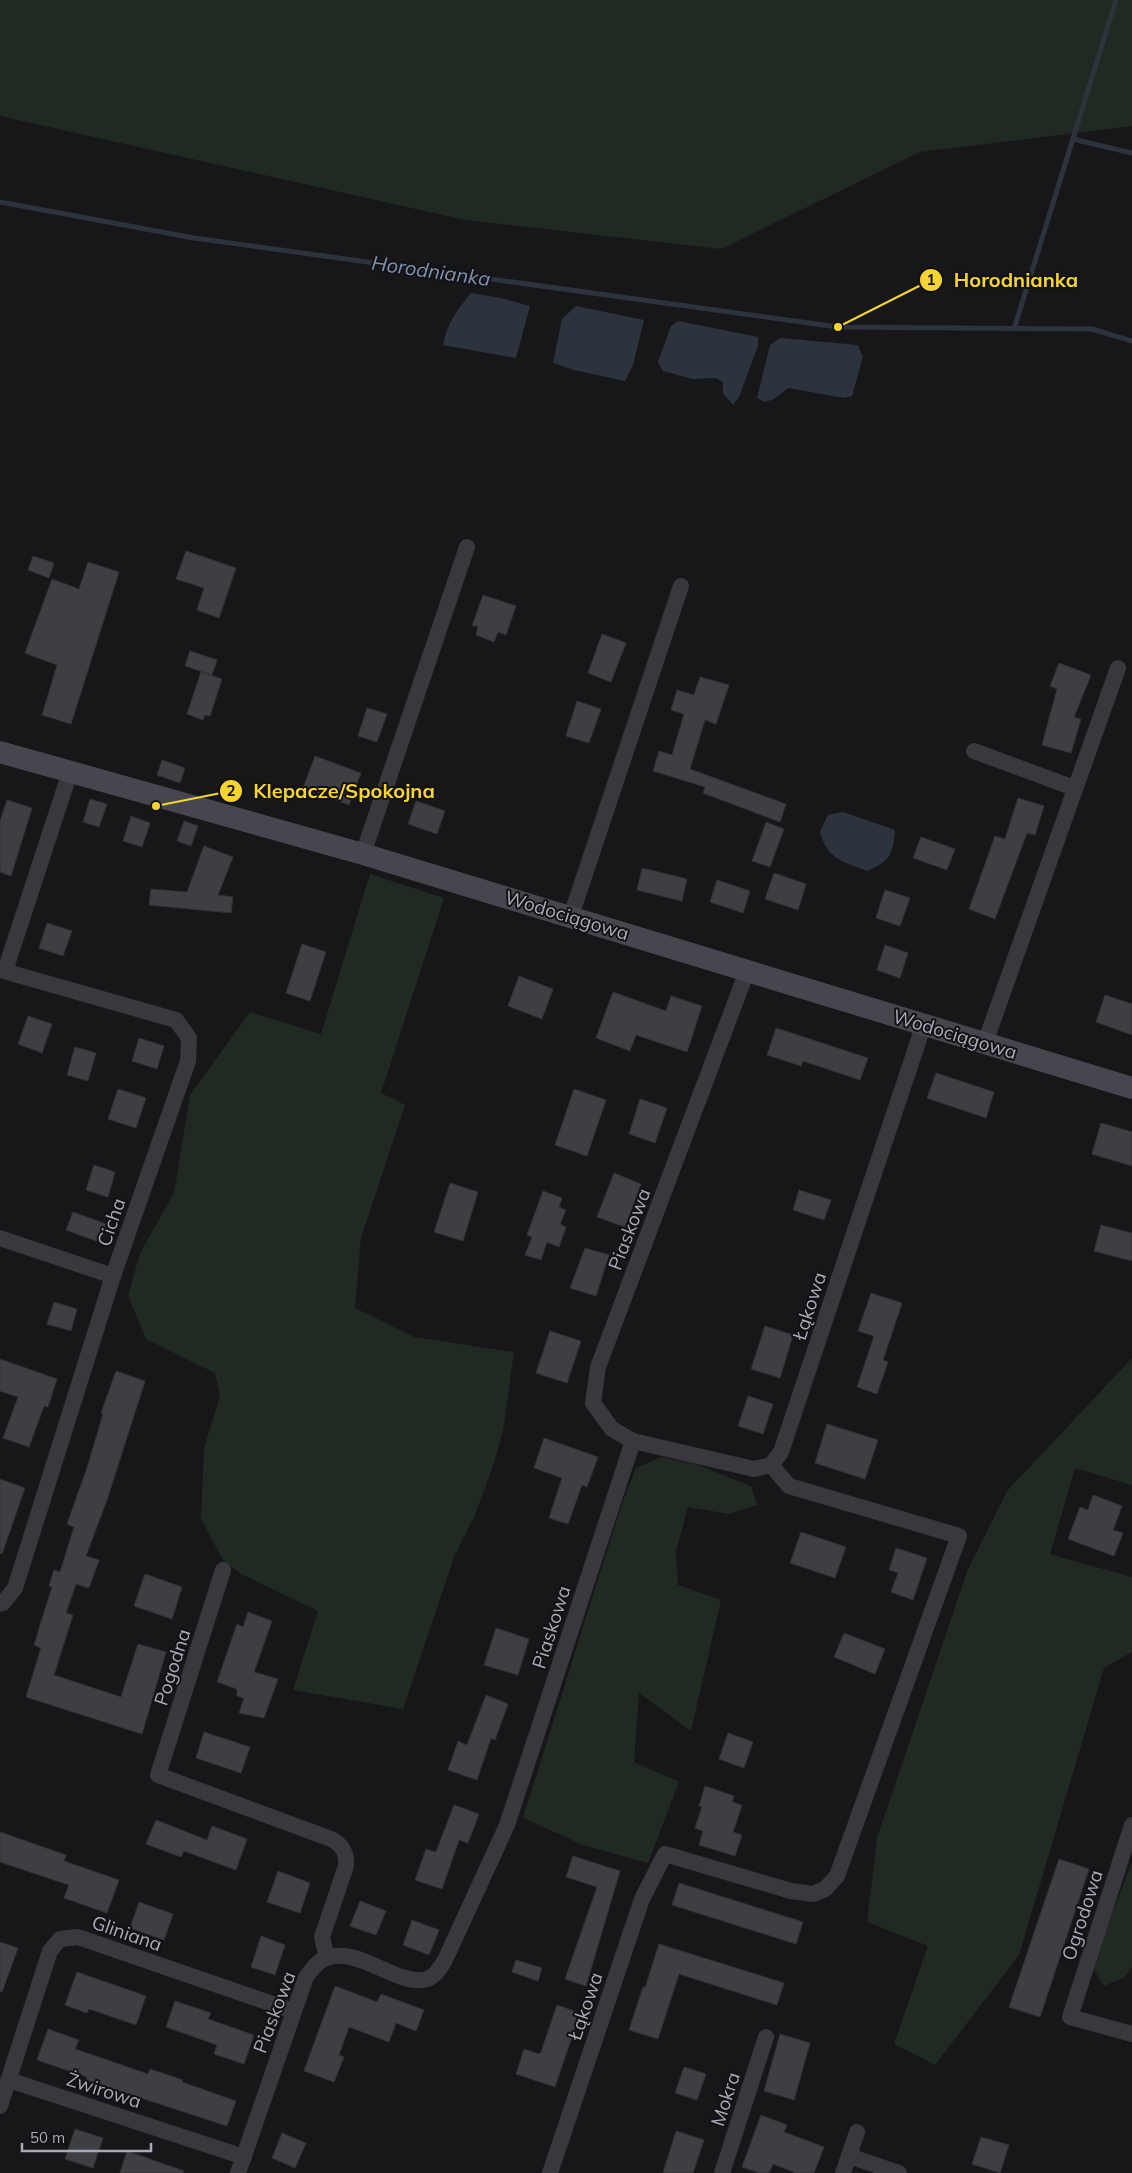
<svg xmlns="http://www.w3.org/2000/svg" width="1132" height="2173" font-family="Mulish,sans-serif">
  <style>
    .green { fill: #212923 }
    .water { fill: #2c333d }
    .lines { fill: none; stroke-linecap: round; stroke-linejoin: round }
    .stream { stroke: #2c333d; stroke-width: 5 }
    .building { fill: #3e3f43; stroke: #323135 }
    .street { stroke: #38383e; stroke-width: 16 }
    .secondary { stroke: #46464e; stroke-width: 22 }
    .labels { text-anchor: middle; stroke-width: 4; stroke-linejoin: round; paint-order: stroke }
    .street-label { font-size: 19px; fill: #a9abb9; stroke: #121214 }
    .water-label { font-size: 20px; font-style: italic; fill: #7f93b5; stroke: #121214 }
    .leader { fill: none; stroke: #f6d432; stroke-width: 2 }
    .callout-dot { fill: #f6d432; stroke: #121214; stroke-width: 2 }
    .mark-label { font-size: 15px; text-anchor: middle; font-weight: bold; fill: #111 }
    .callout-label { font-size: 20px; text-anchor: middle; font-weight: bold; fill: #f6d432; stroke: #121214; stroke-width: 4; stroke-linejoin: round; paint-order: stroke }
  </style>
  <rect width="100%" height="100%" fill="#171719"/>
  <g class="green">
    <path d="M0 0H1132V126L920 152 721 249 465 220 0 116Z"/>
    <path d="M370 874 444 898 381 1093 405 1105 361 1238 355 1308 414 1337 514 1352 503 1431 494 1463 475 1515 454 1557 403 1709 293 1690 318 1611 241 1574 223 1560 201 1519 204 1448 220 1396 215 1373 146 1339 128 1296 140 1253 174 1193 190 1095 250 1012 321 1034Z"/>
    <path d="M1132 1358V1485L1075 1468 1050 1554 1132 1577V1652L1104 1668 1019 1955 935 2065 894 2044 928 1946 867 1922 877 1838 968 1569 1007 1491Z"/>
    <path d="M661 1457 695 1464 751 1486 757 1505 729 1514 688 1507 676 1551 678 1585 721 1600 691 1731 639 1693 634 1762 679 1782 648 1863 583 1845 523 1818 622 1503 636 1468Z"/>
    <path d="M1132 1862V1967L1125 1977 1104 1986 1094 1970 1105 1932Z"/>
  </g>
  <g class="water">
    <path d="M471 293 501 298 530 306 516 358 443 345C447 323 457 310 471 293Z"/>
    <path d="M576 306 644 320 633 365 625 381 574 370 553 363 562 319Z"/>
    <path d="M678 321 758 337V346L739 397 733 405 723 393V382L716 378 693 379 663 371 658 362 671 326Z"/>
    <path d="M780 338 858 345 863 357 852 396 844 398 788 388 774 399 765 402 757 398 770 345Z"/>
    <path d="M843 812 895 830C893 855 890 861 867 871 842 861 827 859 820 832L828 815Z"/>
  </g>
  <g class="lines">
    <g class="stream">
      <path d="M1073 139 1132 153"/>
      <path d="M0 202 194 238 838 327 1092 329 1132 341"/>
      <path d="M1014 329 1116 0"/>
    </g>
  </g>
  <g class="building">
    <path d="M186 551 236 568 219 618 197 610 204 588 176 579Z"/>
    <path d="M33 556 54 563 49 578 28 570Z"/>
    <path d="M88 562 119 572 71 724 42 715 57 665 25 653 52 579 79 589Z"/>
    <path d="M483 595 516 606 506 635 498 632 494 642 476 635 478 626H472Z"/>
    <path d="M602 634 626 643 611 682 588 673Z"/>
    <path d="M190 651 217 660 212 675 185 666Z"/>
    <path d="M1059 663 1091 675 1074 717 1081 719 1071 753 1042 745 1057 689 1050 686Z"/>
    <path d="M201 672 222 679 210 716 205 715 203 720 187 714Z"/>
    <path d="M700 677 729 685 716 724 705 720 690 769 786 804 780 822 703 793 705 787 653 771 659 751 672 755 684 714 671 710 677 690 694 695Z"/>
    <path d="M577 701 601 709 589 743 566 736Z"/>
    <path d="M367 708 387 714 377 742 358 736Z"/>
    <path d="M315 756 361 773 349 805 303 788Z"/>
    <path d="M162 760 185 768 180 783 157 775Z"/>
    <path d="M1018 798 1044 806 1035 835 1027 833 995 919 969 909 995 836 1005 839Z"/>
    <path d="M90 799 107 804 99 827 83 822Z"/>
    <path d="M7 800 32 808 11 876 0 872V821Z"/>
    <path d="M416 801 445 811 437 834 408 824Z"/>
    <path d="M131 816 150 823 142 847 123 841Z"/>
    <path d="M184 821 198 826 191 846 177 841Z"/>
    <path d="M766 822 784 829 770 867 752 861Z"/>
    <path d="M921 837 955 849 947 870 913 858Z"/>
    <path d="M204 846 233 857 218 895 233 897 231 913 149 905 151 889 187 892Z"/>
    <path d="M642 868 687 879 682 901 637 890Z"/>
    <path d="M774 873 806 884 798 910 765 899Z"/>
    <path d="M717 880 750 891 743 913 710 902Z"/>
    <path d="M885 890 910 898 900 926 876 918Z"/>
    <path d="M47 923 72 931 63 956 39 948Z"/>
    <path d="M302 944 326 952 310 1001 286 993Z"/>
    <path d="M885 945 908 953 900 978 877 970Z"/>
    <path d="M519 976 553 989 542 1019 508 1006Z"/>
    <path d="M613 992 666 1011 671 996 702 1006 687 1052 636 1035 630 1051 596 1038Z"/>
    <path d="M1105 995 1132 1004V1035L1096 1022Z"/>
    <path d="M28 1016 52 1024 42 1053 18 1044Z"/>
    <path d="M776 1028 868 1058 860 1080 803 1061 801 1066 767 1055Z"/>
    <path d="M139 1038 164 1046 157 1069 132 1061Z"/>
    <path d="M75 1047 96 1053 88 1081 67 1075Z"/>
    <path d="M936 1073 994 1092 986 1118 927 1098Z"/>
    <path d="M118 1089 146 1098 136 1128 108 1119Z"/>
    <path d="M574 1089 606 1100 587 1156 555 1145Z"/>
    <path d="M640 1099 667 1108 655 1143 629 1134Z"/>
    <path d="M1101 1123 1132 1132V1166L1092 1154Z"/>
    <path d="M94 1165 115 1172 108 1197 86 1190Z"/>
    <path d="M614 1173 641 1184 625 1227 597 1217Z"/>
    <path d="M450 1183 478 1192 463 1241 434 1232Z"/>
    <path d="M799 1190 831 1200 824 1220 793 1210Z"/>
    <path d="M543 1191 562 1198 559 1207 566 1210 560 1224 566 1227 559 1247 547 1242 541 1260 525 1255 532 1237 527 1235Z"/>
    <path d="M73 1212 106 1224 99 1242 66 1230Z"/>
    <path d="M1101 1225 1132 1233V1261L1094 1251Z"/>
    <path d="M585 1248 609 1255 596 1296 570 1288Z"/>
    <path d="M871 1293 902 1303 883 1360 888 1362 877 1394 857 1387 874 1336 858 1331Z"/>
    <path d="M54 1302 77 1309 71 1331 47 1324Z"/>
    <path d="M765 1326 793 1335 780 1378 751 1369Z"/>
    <path d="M550 1331 581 1341 567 1383 536 1373Z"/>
    <path d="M0 1359 57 1379 48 1407 44 1406 29 1447 3 1438 18 1397 0 1391Z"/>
    <path d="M116 1371 145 1381 107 1500 86 1556 99 1560 89 1588 76 1584 66 1613 73 1615 54 1675 121 1697 138 1644 166 1652 142 1734 26 1697 41 1648 34 1645 52 1587 49 1586 54 1570 60 1572 74 1527 67 1524 87 1468 103 1414 101 1413Z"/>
    <path d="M748 1396 773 1404 763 1434 738 1426Z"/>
    <path d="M827 1424 878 1440 865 1479 815 1463Z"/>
    <path d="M544 1438 598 1457 587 1487 582 1485 568 1524 549 1518 562 1478 534 1468Z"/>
    <path d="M0 1479 25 1488 2 1554 0 1553Z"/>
    <path d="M1093 1495 1122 1506 1113 1530 1123 1533 1114 1556 1068 1539 1080 1507 1088 1510Z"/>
    <path d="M801 1532 846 1547 835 1578 790 1563Z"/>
    <path d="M896 1548 927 1558 913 1600 891 1592 898 1573 889 1570Z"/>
    <path d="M145 1574 182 1587 172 1619 134 1606Z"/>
    <path d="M248 1612 272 1621 254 1672 278 1679 264 1718 239 1713 244 1698 237 1696V1689L217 1682 237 1624 243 1627Z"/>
    <path d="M496 1628 529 1639 518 1675 484 1665Z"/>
    <path d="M844 1633 885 1649 875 1674 834 1657Z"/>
    <path d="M486 1695 508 1704 495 1740 491 1738 477 1780 448 1770 458 1741 467 1745Z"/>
    <path d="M204 1732 250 1747 241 1773 196 1758Z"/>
    <path d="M728 1733 753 1742 744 1768 719 1759Z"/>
    <path d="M705 1786 734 1796 732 1802 742 1805 733 1832 742 1835 735 1856 699 1845 703 1831 695 1828 702 1807 699 1806Z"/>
    <path d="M454 1805 479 1814 468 1843 459 1840 442 1889 415 1880 426 1849 436 1852Z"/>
    <path d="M156 1820 207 1840 212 1826 247 1839 236 1870 184 1851 181 1857 146 1844Z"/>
    <path d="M0 1832 66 1855 64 1861 119 1880 107 1913 64 1898 69 1885 0 1862Z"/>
    <path d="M573 1856 620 1871 586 1986 565 1979 597 1887 566 1877Z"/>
    <path d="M1059 1859 1089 1869 1040 2017 1009 2007Z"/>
    <path d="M278 1871 310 1883 300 1913 267 1902Z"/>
    <path d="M679 1883 803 1922 796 1944 672 1905Z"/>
    <path d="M360 1901 386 1911 376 1935 350 1926Z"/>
    <path d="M139 1902 173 1914 164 1940 130 1928Z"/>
    <path d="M412 1920 439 1930 429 1955 403 1945Z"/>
    <path d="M261 1936 285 1945 275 1975 251 1967Z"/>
    <path d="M0 1942 18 1948 2 1992H0Z"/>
    <path d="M659 1944 784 1983 777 2005 679 1974 658 2039 629 2030 643 1987 645 1988Z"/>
    <path d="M516 1960 542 1968 538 1981 512 1972Z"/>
    <path d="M77 1972 146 1996 136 2025 89 2009 87 2013 65 2005Z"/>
    <path d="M335 1986 377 2002 381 1994 424 2010 416 2031 396 2023 389 2042 349 2027 339 2055 344 2057 334 2082 304 2071Z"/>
    <path d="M175 2001 211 2013 208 2019 254 2035 244 2064 214 2054 217 2045 166 2027Z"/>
    <path d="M557 2005 580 2013 555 2087 516 2074 524 2049 539 2054 541 2052Z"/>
    <path d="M48 2029 79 2040 75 2049 148 2074 150 2069 183 2080 182 2082 236 2101 227 2126 86 2080 87 2077 37 2060Z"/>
    <path d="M780 2034 810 2043 794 2100 764 2091Z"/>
    <path d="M684 2067 706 2074 697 2100 675 2093Z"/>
    <path d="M761 2115 787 2125 784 2132 824 2147 814 2173H796L773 2164 769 2173H759L742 2167Z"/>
    <path d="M75 2129 103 2138 93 2168 65 2159Z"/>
    <path d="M676 2131 704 2140 693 2173H663Z"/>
    <path d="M282 2133 306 2143 295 2168 272 2158Z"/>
    <path d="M981 2137 1009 2145 1000 2173 972 2164Z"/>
    <path d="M127 2151 184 2171 183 2173H120Z"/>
  </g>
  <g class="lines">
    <g class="street">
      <path d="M974 751 1074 788"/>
      <path d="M363 854 467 547"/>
      <path d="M571 916 681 586"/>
      <path d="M0 970 176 1020 189 1038 188 1061 113 1276 15 1588 3 1603 0 1604"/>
      <path d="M5 971 70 772"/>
      <path d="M985 1043 1118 668"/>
      <path d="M0 1238 113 1276"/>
      <path d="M633 1441 754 1469 771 1465 781 1452 924 1024"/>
      <path d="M223 1570 158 1775 331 1839C343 1845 347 1853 346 1866L322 1937 327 1958"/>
      <path d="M1132 1825 1070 2017 1132 2034"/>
      <path d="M9 2080 244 2157"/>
      <path d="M0 2106 50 1951 60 1939 78 1937 293 2011"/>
      <path d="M849 2156 899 2173"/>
      <path d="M238 2173 306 1977C311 1971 316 1963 322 1960 355 1943 391 1983 423 1980 434 1979 440 1968 445 1960L507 1825 633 1441 612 1429 593 1403 598 1367 747 971"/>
      <path d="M550 2173 642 1899 665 1854 791 1891 813 1894 825 1889 837 1876 959 1536 789 1486 771 1465"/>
      <path d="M722 2173 766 2037"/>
      <path d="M843 2173 857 2132"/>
    </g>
    <path class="secondary" d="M0 752 363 854 1132 1088"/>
  </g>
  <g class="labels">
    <g class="street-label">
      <text transform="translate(567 915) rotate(17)" y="7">Wodociągowa</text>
      <text transform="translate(955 1034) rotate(17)" y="7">Wodociągowa</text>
      <text transform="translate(111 1222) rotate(-71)" y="7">Cicha</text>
      <text transform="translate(629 1229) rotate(-69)" y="7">Piaskowa</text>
      <text transform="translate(809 1306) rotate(-72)" y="7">Łąkowa</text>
      <text transform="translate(551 1627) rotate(-72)" y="7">Piaskowa</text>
      <text transform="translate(172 1667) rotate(-72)" y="7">Pogodna</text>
      <text transform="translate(1082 1915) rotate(-72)" y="7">Ogrodowa</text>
      <text transform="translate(127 1933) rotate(19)" y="7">Gliniana</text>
      <text transform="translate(585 2006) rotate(-71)" y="7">Łąkowa</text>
      <text transform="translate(274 2012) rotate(-69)" y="7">Piaskowa</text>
      <text transform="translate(104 2090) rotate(18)" y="7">Żwirowa</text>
      <text transform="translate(725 2099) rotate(-72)" y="7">Mokra</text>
    </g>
    <g class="water-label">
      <text transform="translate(431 271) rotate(8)" y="7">Horodnianka</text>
    </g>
  </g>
  <path class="leader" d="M838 327L931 280M156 806L231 791"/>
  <g class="callout-dot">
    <circle cx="838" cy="327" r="5"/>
    <circle cx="156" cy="806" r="5"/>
    <circle cx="931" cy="280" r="12"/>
    <circle cx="231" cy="791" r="12"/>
  </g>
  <g class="mark-label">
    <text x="931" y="285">1</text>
    <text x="231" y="796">2</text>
  </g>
  <g class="callout-label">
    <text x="1016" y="287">Horodnianka</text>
    <text x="344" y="798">Klepacze/Spokojna</text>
  </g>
  <path d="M22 2143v8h129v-8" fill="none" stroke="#a9abb9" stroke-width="2.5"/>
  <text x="30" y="2143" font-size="15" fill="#a9abb9" stroke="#121214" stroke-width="4" paint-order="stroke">50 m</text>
</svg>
